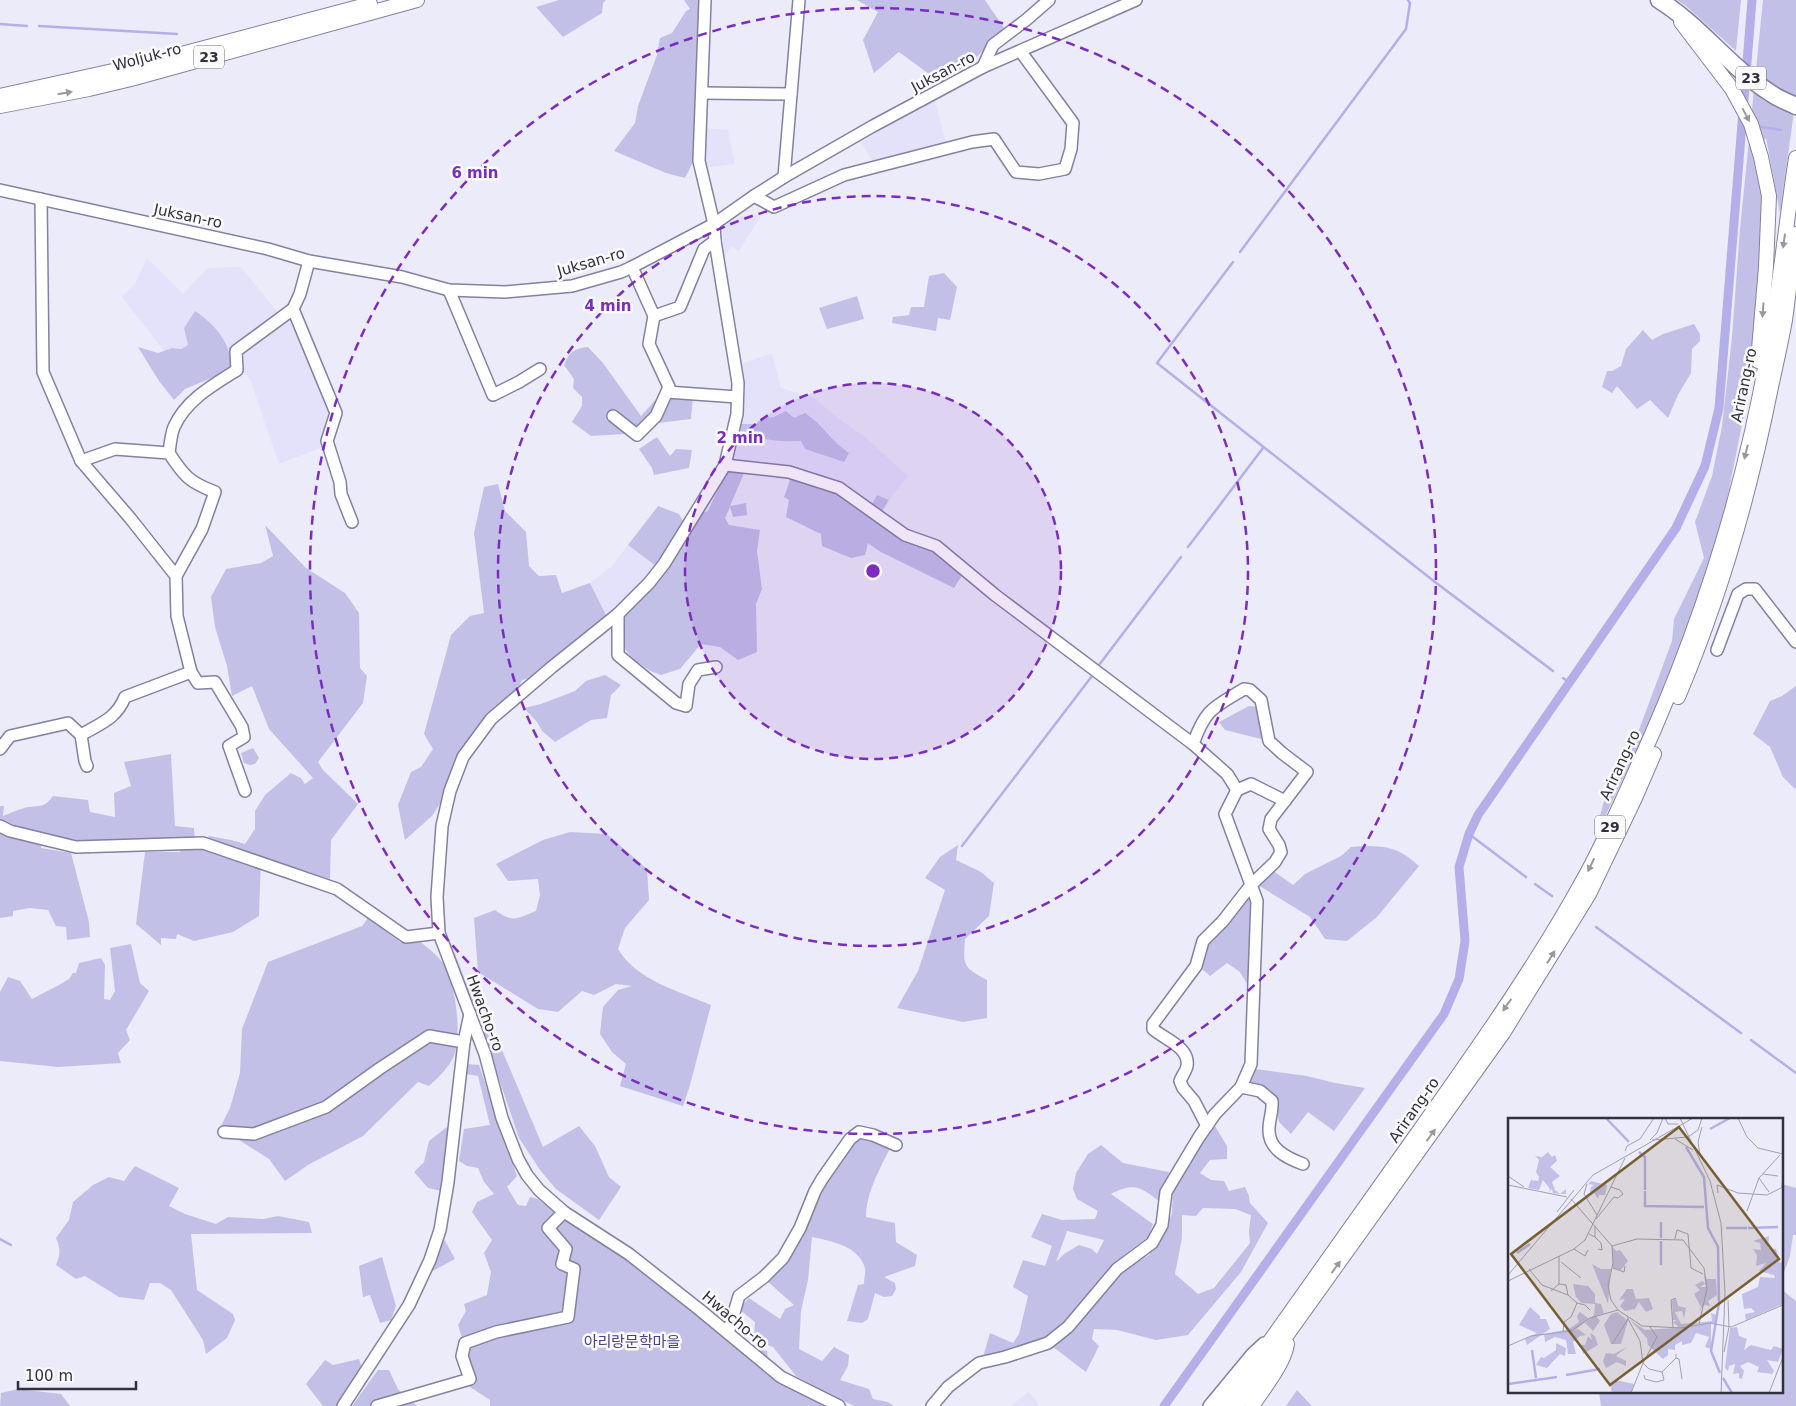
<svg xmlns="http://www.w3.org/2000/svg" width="1796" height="1406" font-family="'DejaVu Sans','Noto Sans KR',sans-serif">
<rect width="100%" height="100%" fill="#ecebf9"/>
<!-- built -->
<g fill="#e4e2fb">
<path d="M934,98L947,145L874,164L861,142Z"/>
<path d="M703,128L728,130L735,164L703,168Z"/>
<path d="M762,214L739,251L731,246L723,259V226L741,216Z"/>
<path d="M147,258L183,294L208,268L241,267L278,313L298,308L342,414L331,444L279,464L250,379L232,358L188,345L181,349L172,348L164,351L122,297L136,282Z"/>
<path d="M772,353L781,388L814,398L843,422L864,436L908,476L889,500L877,495L871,506L842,487L732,463L740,416L743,380L741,364Z"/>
<path d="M628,545L656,566L626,601L606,615L590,583L611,567Z"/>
<path d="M1029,1392L1040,1406H1010Z"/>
</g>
<!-- green -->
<g fill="#c3c0e8" fill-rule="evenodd">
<path d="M559,0H606L603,3L602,13L563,37L536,7Z"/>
<path d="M684,0H698L700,20L694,160L685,178L666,173L614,151L635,123L638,106L657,55L660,38L672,33L686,11L690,9Z"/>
<path d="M857,0H985L1004,28L974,60L940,82L899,52L874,73L863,40L878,12Z"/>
<path d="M1677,0H1741L1736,51L1686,6Z"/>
<path d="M1763,0H1796V97L1780,213L1766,138L1757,149L1766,197L1754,365L1724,514L1709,573L1674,671L1595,838L1598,823L1606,794L1627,762L1672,641L1674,619L1704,558L1695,522L1712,476L1722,426L1732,337L1740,229Z"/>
<path d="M944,273L957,287L950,320L938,318L936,331L892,323L893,317L909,315L911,307H924L929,276Z"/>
<path d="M857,296L864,319L827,329L819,308Z"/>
<path d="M195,311C215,324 233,345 231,370L185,389L174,400L159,381L138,347L158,353L172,348L181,349L188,345L184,328Z"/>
<path d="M1694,324L1700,334V341L1692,349L1691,373L1678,395L1668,418L1650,400L1637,409L1617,386L1612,393L1602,387L1607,371H1612L1621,366L1626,349L1643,330L1652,340L1663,334Z"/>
<path d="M588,347L603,363L641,416L666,388L693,397L691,419L658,423L648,419L638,428L625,434L591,436L572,422L582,406V397L573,388L574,379L564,365C569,352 575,348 588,347Z"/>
<path d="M786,411L794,418L805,413C822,424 832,442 849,453L844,462L805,449L801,441C784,442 755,440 741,431L740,424H756L762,418L774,417Z"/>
<path d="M657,437L670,456L676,449L692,450L689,468L654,475L652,468L639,449Z"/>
<path d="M728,468L745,471L730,506L746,503L747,515L733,517L730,507L725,518L729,525L760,530L757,551L762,589L756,604L757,652L738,660L720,647L701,644L680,669L661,675L650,671L633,659L624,648L622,617L641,587L650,591L702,513L708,511Z"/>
<path d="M791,477L833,490L934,548L964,572L954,588L879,551L868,543L865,555L851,558L822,546L821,534L786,517L789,500L784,497Z"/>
<path d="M498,484L505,511L526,532L529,566L539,576L556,575L562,593L590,583L606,615L535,677L522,680L509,712L486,721L474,733L472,755L432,816L405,840L398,805L411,772L421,767L433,749L424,734L451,635L470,616L484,613L474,533L484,487Z"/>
<path d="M877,495L889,500L881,513L871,506Z"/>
<path d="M658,506L679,514L685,524L656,566L628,545Z"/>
<path d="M265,525L306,568L345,593L359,613L360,668L367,676L363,703L318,762L323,770L358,804L331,840L330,879L261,858L259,916L233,932L194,941L177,934L176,939L161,938V945L136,924L145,852H180L182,847L202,846L209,836L231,840L245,844L255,829V811L265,795L291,773L301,778L305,784L313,778L269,729L252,686L232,696L227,666L215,627L211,597L226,569L261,563L273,556Z"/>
<path d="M605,675L621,685L611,695L607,718L591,720L555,742L542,731L537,722L524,708L541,704L575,691L586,681Z"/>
<path d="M1796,686V787L1795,789L1783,777L1770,747L1753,734L1770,701L1782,696Z"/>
<path d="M1249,706L1258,707L1262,723L1261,739L1225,730L1219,722Z"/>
<path d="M253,748L259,758L255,764L250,765L244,763L241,753Z"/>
<path d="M171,754L175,826L194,828L195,840L102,843L42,837L41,848L71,853L89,922L90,937L67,940L66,927L56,926L48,910L30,908L13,911V916L0,918V831L4,833L14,825L0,819V806H4L3,816C11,813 21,808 29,807C42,805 44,808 53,796L88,800L90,812L115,817L114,793L131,786L124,762Z"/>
<path d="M570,832L607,834L647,869L649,900L625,928L618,949C637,981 679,991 711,1005L690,1085L683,1106L620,1086L626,1064L612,1052L600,1034L603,1007L618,990L632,986L616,984L594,995L582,991L558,1012L538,1009L478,972L474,918L495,910C513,923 516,919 536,911L540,895L538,879L508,881L496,864L543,840Z"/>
<path d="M958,845L956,860L981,872L994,883L989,916L965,939C963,966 963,967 987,980V1018L963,1022L897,1008L918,971L945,890L925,878L940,857Z"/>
<path d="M1364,846C1390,846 1400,849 1419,866L1377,917L1347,941L1325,939L1310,917L1258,885L1272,870L1293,885L1305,874L1341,856L1351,847Z"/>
<path d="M1250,897V989L1240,972L1227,963L1210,976L1202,969L1207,943L1215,937Z"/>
<path d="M368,918L400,942L419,941C427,947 436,954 442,962C456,980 462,1034 454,1056C449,1067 438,1078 429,1086L418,1082L363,1136L308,1165L285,1181L269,1159L220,1128L230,1108L240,1073L242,1029L268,962L362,926Z"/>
<path d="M445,939H449L467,985L499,1043L543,1147L579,1126L595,1146L609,1177L621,1187L599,1220L556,1189L540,1170L519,1138L480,1023L459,976Z"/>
<path d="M131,944L140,983L149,991L126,1030L130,1040L118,1053L121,1063L58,1067L0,1061V992L8,977L20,981L32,999L59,985L69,979L73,973H76L79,963L101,958L105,965L104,999L110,1000L115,991L110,948Z"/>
<path d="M467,1064L479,1065L517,1176L507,1187L518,1205L526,1206L530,1197L538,1199L562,1218L619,1249L740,1347L767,1351L769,1371L825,1406H490V1400L467,1385L463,1341L458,1325L466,1311L464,1304L487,1295L491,1272L484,1253L492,1240L472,1212L477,1202L494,1194L484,1182L478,1168L467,1166L459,1161L464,1129L490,1125L478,1076L466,1074Z"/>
<path d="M1255,1069L1307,1076L1335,1083L1365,1088L1334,1131L1308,1112L1291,1134L1279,1122L1274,1096L1249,1083L1253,1076Z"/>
<path d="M1215,1126L1227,1146V1159L1210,1160L1200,1173L1211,1180L1224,1181L1229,1191L1245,1187L1249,1196L1250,1203L1268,1223L1241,1272L1188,1335L1156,1340L1117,1330L1094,1329L1092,1339L1099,1346L1086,1372L1044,1340L983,1357L990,1333L1013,1343L1019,1334L1028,1296L1013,1287L1023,1260L1045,1266L1052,1246L1031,1237L1042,1214L1062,1220L1095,1219L1098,1211L1077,1199L1073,1189L1076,1173L1088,1154L1101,1145L1123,1163L1169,1172L1160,1202C1141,1187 1134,1182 1111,1194L1153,1224L1148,1237L1124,1255L1127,1267L1149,1255L1161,1237L1172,1214L1173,1191L1203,1141ZM1203,1208L1235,1209L1251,1215L1249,1231L1250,1243L1214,1288L1198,1294L1175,1274L1182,1238V1215L1196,1216ZM1067,1231L1104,1240L1097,1254L1092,1249L1079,1245L1064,1254L1056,1262Z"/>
<path d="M447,1127L448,1134L441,1191L428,1188L414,1172L424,1162L429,1141Z"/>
<path d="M859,1136L890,1148C880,1169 866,1193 866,1217L895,1223L896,1242L917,1255L915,1266L884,1277L895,1283L896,1289L892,1296L884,1297L875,1293L868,1319L862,1323L847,1321L858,1285L864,1284C864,1279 866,1272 865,1268C859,1246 831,1241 812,1237L808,1280L801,1311L799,1349L822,1361L834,1347L849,1355L848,1366L840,1380L869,1389L873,1399L888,1402L894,1406H855L834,1397L796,1376L773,1347L760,1342L754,1335L755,1322L739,1309L749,1298L780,1319L785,1309L794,1305L767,1281C795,1232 822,1179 859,1136Z"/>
<path d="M135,1166L179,1188L169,1206L185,1214L216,1224L228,1217L263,1219L278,1216L309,1222L312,1233L191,1234L197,1290L233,1314L235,1320L227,1338L206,1354L203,1340L171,1290L160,1283H150L144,1300L119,1297L85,1276L76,1279L56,1265C60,1255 61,1249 56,1238L69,1220L73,1202L93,1185L109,1177L124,1181Z"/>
<path d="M1782,1184L1796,1188V1235H1793L1790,1256L1782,1278Z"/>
<path d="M444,1239L455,1259L429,1273Z"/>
<path d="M382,1257L396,1306L391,1320L380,1323L370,1295L363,1297L359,1266Z"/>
<path d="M1782,1290L1796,1301V1406H1601L1599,1392H1782Z"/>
<path d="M359,1359L362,1368L340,1403L336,1406H323L306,1384L325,1360L333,1365Z"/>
<path d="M378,1370H389L398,1389L417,1406H352Z"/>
<path d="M18,1389L61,1394L70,1406H0L1,1393Z"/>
<path d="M1297,1390L1312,1406H1286Z"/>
</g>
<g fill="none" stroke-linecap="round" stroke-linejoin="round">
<!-- stream -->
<g stroke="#b5afe9" stroke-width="2.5">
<path d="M0,24L27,26"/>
<path d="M39,26L177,34"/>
<path d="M1756,126L1781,130"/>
<path d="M1240,252L1406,29L1410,3L1408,0"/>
<path d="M1233,262L1157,363L1435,582L1553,671"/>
<path d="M1188,547L1263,448"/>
<path d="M1099,665L1181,557"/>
<path d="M1563,678L1570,683"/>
<path d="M1469,834L1526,877"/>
<path d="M962,846L1092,676"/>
<path d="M1535,884L1552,896"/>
<path d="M1596,927L1741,1033"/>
<path d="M1751,1040L1796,1073"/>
<path d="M0,1239L11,1245"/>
</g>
<!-- canal -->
<path stroke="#b5afe9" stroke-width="9" d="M1164,1406L1444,1014L1459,979L1465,941L1459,867L1469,834L1478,815L1676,528L1705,466L1719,408L1752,0"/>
<!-- minor casing -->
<g stroke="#8381a0" stroke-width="14">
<g id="minor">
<path d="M705,0L699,161L714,224L715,241L738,383L737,414L725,465L664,564L649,583L618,614L552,667L491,719L463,757L450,791L442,826L437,897L439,933L485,1054L502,1118L518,1159L527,1175L539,1190L564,1212L629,1254L700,1310L781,1377L839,1406"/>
<path d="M983,67L993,45L1026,20L1049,0"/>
<path d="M702,93L791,94"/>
<path d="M784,177L799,0"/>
<path d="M0,190L268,249L309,261L402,277L449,290L505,292L572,286L621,272L632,267L714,224L754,196L784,177L873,126L983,67L1136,0"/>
<path d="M754,196L774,207L844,175L972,142L994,139L1016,172L1039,174L1065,169L1071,149L1073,123L1021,52"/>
<path d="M632,267L654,316L680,307L704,249L715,241"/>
<path d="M449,290L493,395L519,382L540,369"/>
<path d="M293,309L336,413L327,441L340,482L341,494L352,522"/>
<path d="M667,392L737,397"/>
<path d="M613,416L637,435L656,416L669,387L649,344L654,316"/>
<path d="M169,453C170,445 171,434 174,427C186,400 213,385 237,370L236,351L293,309L300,294L309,261"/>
<path d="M81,461L115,449L169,453C184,476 189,482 215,492L202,529L176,576"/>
<path d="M725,465L789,472L839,488L905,535L936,546L995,595L1193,744L1227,774L1237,790L1225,814L1257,901L1251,1064L1241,1087L1215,1114L1199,1137L1166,1192L1162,1225L1152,1243L1117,1269L1068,1327L1048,1343L1005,1357L979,1363L948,1387L932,1406"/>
<path d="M618,614V655L676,703L686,706L689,684L698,670L716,667"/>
<path d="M1717,650L1738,594L1746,589H1755L1796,642"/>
<path d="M191,672L198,683L215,682L242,727L244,737L229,746L245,791"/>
<path d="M81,735L85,761L87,766"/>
<path d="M1193,744C1206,708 1213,708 1244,689L1250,690L1261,700L1269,741L1282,753L1307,772L1271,819L1269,829L1279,845L1281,852L1275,862L1251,885L1223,921L1203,941L1196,966L1153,1024V1029C1164,1039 1190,1047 1187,1066C1186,1071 1182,1076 1180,1081L1183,1088L1194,1101L1207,1126"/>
<path d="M0,749L10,736L68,723L81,735C101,723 116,719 125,697L191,672L177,616L176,576L130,518L81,461L43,372L41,199"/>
<path d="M1237,790L1251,784L1285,801"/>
<path d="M0,826L10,831L76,847L203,843L337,889L406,937L439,933"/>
<path d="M1241,1087L1260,1091L1272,1101C1273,1112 1269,1119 1269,1129C1268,1149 1287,1158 1303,1164"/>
<path d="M224,1132L254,1134L326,1107L379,1069L429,1036L464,1042"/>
<path d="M728,1333L739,1296L764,1277L783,1258L800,1228L815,1191L822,1179L850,1139L859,1132L873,1135L896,1145"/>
<path d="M343,1406L409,1305L430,1260L440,1230L448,1182L464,1042L470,1014"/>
<path d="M377,1406L470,1379L462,1356L465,1343L496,1332L568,1317L574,1269L562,1264L566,1249L548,1228L564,1212"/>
<path d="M1209,1406L1252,1354L1264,1343"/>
</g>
</g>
<!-- major casing -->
<g stroke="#8381a0" stroke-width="16">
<g id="major">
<path d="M1681,22L1732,89L1751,124L1761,157L1769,196L1766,267L1758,361"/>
<path d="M0,96L140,65L370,4"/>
<path d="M0,106L89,89L131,79L417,0"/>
<path d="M1678,697C1720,598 1750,493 1771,387C1776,364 1781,342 1785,320C1789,291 1792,262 1796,234"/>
<path d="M1222,1406L1253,1365C1308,1288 1363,1211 1417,1134C1477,1049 1537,965 1587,873C1605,840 1621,804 1636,770C1697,637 1743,496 1768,352C1780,288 1786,222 1796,158"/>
<path d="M1236,1406L1503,1033L1589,894L1635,798L1654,754"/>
<path d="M1252,1406C1263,1389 1284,1364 1287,1344"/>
</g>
</g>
<!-- highway casing -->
<g stroke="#8381a0" stroke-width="19">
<path id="highway" d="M1659,0C1701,26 1730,68 1772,94C1779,99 1788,102 1796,106"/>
</g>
<!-- minor -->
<use href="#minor" stroke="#fff" stroke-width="11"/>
<!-- major -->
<use href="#major" stroke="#fff" stroke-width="14"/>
<!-- highway -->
<use href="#highway" stroke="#fff" stroke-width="16"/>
</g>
<!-- one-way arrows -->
<defs><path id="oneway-solid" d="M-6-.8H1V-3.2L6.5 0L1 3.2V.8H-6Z" transform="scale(1.25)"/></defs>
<g fill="#98989e">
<use href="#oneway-solid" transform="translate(65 93) rotate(-10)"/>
<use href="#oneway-solid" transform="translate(1746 115) rotate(62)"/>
<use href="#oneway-solid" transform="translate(1784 241) rotate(98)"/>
<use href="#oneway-solid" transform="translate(1763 310) rotate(94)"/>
<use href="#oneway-solid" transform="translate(1746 452) rotate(104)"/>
<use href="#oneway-solid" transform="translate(1591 865) rotate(116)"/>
<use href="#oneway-solid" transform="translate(1551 957) rotate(-58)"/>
<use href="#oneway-solid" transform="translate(1507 1005) rotate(125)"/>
<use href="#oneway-solid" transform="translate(1431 1135) rotate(-54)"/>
<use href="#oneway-solid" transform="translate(1336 1267) rotate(-54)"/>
</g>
<!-- distance rings -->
<circle cx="873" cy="571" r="188" fill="#7b2cbf" fill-opacity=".12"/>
<g fill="none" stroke="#7b2cbf" stroke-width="2.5" stroke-dasharray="9 6">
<circle cx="873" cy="571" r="188"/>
<circle cx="873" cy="571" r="375"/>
<circle cx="873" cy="571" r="563"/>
</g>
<g text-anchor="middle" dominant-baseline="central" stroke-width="5" stroke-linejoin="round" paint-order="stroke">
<!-- shield labels -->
<g fill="#fafafa" stroke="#6e6d76" stroke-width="1">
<rect x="194" y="45.5" width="30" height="23" rx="4"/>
<rect x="1736" y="66.5" width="30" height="23" rx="4"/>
<rect x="1595" y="815.5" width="30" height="23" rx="4"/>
</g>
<g font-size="14" font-weight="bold" fill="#32303e">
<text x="209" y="57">23</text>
<text x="1751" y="78">23</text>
<text x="1610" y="827">29</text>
</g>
<!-- street labels -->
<g font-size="15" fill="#32303e" stroke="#fafafa">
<text transform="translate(147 57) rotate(-15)">Woljuk-ro</text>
<text transform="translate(943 72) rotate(-28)">Juksan-ro</text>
<text transform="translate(188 216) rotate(12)">Juksan-ro</text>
<text transform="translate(591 262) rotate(-16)">Juksan-ro</text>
<text transform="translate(1744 385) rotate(-78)">Arirang-ro</text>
<text transform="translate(1620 765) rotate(-65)">Arirang-ro</text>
<text transform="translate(485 1013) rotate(70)">Hwacho-ro</text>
<text transform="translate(1414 1110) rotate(-55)">Arirang-ro</text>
<text transform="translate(735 1320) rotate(40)">Hwacho-ro</text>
</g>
<!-- park labels -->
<g font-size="15" fill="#4d4086" stroke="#fafafa">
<text x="632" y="1342">아리랑문학마을</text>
</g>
</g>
<!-- overview -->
<g transform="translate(1508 1118)">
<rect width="275" height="275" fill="#ecebf9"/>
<path d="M40,34L44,39L47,37L49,43L42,49L52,58L44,64L47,72L52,76L58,71V76H52L45,75L44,71L41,74L42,71L35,62L31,72L20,70L23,62L30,63L31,59L28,54L31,42L27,38L34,39ZM83,63L99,67L97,77H91L90,81L86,75H82L83,69L86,67L80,66ZM261,118L260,130L268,131L272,145L275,144V186L238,202L237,196L247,194L243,190L236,191L234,176L250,169L252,159L267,160L266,157L251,153L258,145L248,148L249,137L245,131L253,132L252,125L245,123ZM104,128L108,133L112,132L120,143L113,152L105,150ZM84,146L93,151H103L100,186ZM196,155L199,161H208L209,177L200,183L202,188L196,187L191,193L193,189L186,176L192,172L187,167L195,163L197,166L192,169H198V174ZM65,166L80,168L87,176V185L93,186L96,195L88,198L92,203L85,213L77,205L86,197L87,186L74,185L68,179ZM119,171H125L128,181L141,180L145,191L138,194L131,184L127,191L117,193L112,188L117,181L111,182ZM168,180L170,188L178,190L176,200L174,193L167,194L173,206L204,203L203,195L209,197L208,205L203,206V231L197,229L201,219L188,215L183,225L174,227V223L167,227V232L160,231V237L155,241L140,227L139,220L122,202L137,212L168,210L170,208L165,204L169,202H165L164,183ZM22,189L32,198V201H38L42,211L19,227L17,221L29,215L11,207ZM72,194L81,201L67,212L70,211L78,217L72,218L65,224L68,236H60L58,222L47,219L37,224L36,216L61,211L71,204L69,198ZM109,194L120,203L113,226H103L96,207L103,196ZM229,209L231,218L239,221L236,232L243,227L263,232L266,228L275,231L270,244L259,242L266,253L264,256L249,254L251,249L240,244L232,248L236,253L234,261L231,260V255L225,256L227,246L221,248L220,253L217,250L222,210ZM82,215L87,218L90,227L75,236L73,227H77L80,218L84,222ZM48,225L58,230L57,238L52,236L39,250L28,247L33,239L36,240L48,232ZM119,229L108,238L118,243V248L109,244L98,250L95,243L98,235L106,236ZM107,262L126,266L123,275H104L102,266Z" fill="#c3c0e8"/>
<path fill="none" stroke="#b5afe9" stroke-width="2.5" d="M98,0L121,24M202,11L222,0M178,29L196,59L200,110L210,129L211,185L203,233L212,255M131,34L137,39V72M137,73V88L196,89M153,104V120M218,110H239M240,110L270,109M9,135L22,126M153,147V123M24,232L28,260M58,257L92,251M215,260L224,275M0,266L49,259"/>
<path fill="none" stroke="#a2a0ae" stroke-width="1" d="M157,0L160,6H170M172,0L202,63L213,105L217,175L213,275M230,0L239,19L250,30L275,36M167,21L185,32M142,22L149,15L155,0M144,22L180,19L190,12L194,0M117,33L119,28L132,21L146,0M192,37L190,24L194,9M255,56L270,58M0,58L16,69M251,60L261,74M79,66L76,76L89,97M0,67L59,79M274,70L275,53M210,75L209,67L230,75L259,77L275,69M63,81L104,128L105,145L100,168L103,182L110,192L134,208L173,210L202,205L223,209L275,187M239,93L251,60L272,37M49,94L66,72M88,101L106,79L110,80L115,76L112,72L103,69M81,116L87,119V108M87,119L93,125L94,132L90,131M167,121L169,112L180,116L183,150L195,156M104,128L129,121L175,122L196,150L199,171L191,206M66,131L77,138L80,132M51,138V166M53,144L73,160M105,150L116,154L117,148M21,151L34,167L60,177L69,185L63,199L56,204L55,214M0,157L85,57L185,0M0,163L66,131L77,122L117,40M43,173L51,166L58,167L60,177M220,182L221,209M69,185L77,187L82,192M119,199L132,223L135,245L123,275M165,209L163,182L168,180M104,226L120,201M0,228L23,218L63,213L82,200L110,192M216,234L221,209M168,240L171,241L174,261M154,254L168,240V236M136,257L137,261L148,264L156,262L154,254L141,251L135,245L149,219L142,209M261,275L275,239"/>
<path fill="#785f30" fill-opacity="0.15" stroke="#785f30" stroke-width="2.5" d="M171,9L271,141L102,267L3,136Z"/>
<rect width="275" height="275" fill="none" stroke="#32303e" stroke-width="2.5"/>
</g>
<circle cx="873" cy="571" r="8" fill="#7b2cbf" stroke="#fafafa" stroke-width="2.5"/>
<g font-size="15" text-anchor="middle" font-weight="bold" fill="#7b2cbf" stroke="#fafafa" stroke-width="5" stroke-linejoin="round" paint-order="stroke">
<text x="475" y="178">6 min</text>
<text x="608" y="311">4 min</text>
<text x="740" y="443">2 min</text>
</g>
<!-- scale -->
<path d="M18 1381v8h118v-8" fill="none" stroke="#32303e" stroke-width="2.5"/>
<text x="25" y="1381" font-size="15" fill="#32303e" stroke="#fafafa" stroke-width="4" paint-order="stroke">100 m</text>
</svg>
